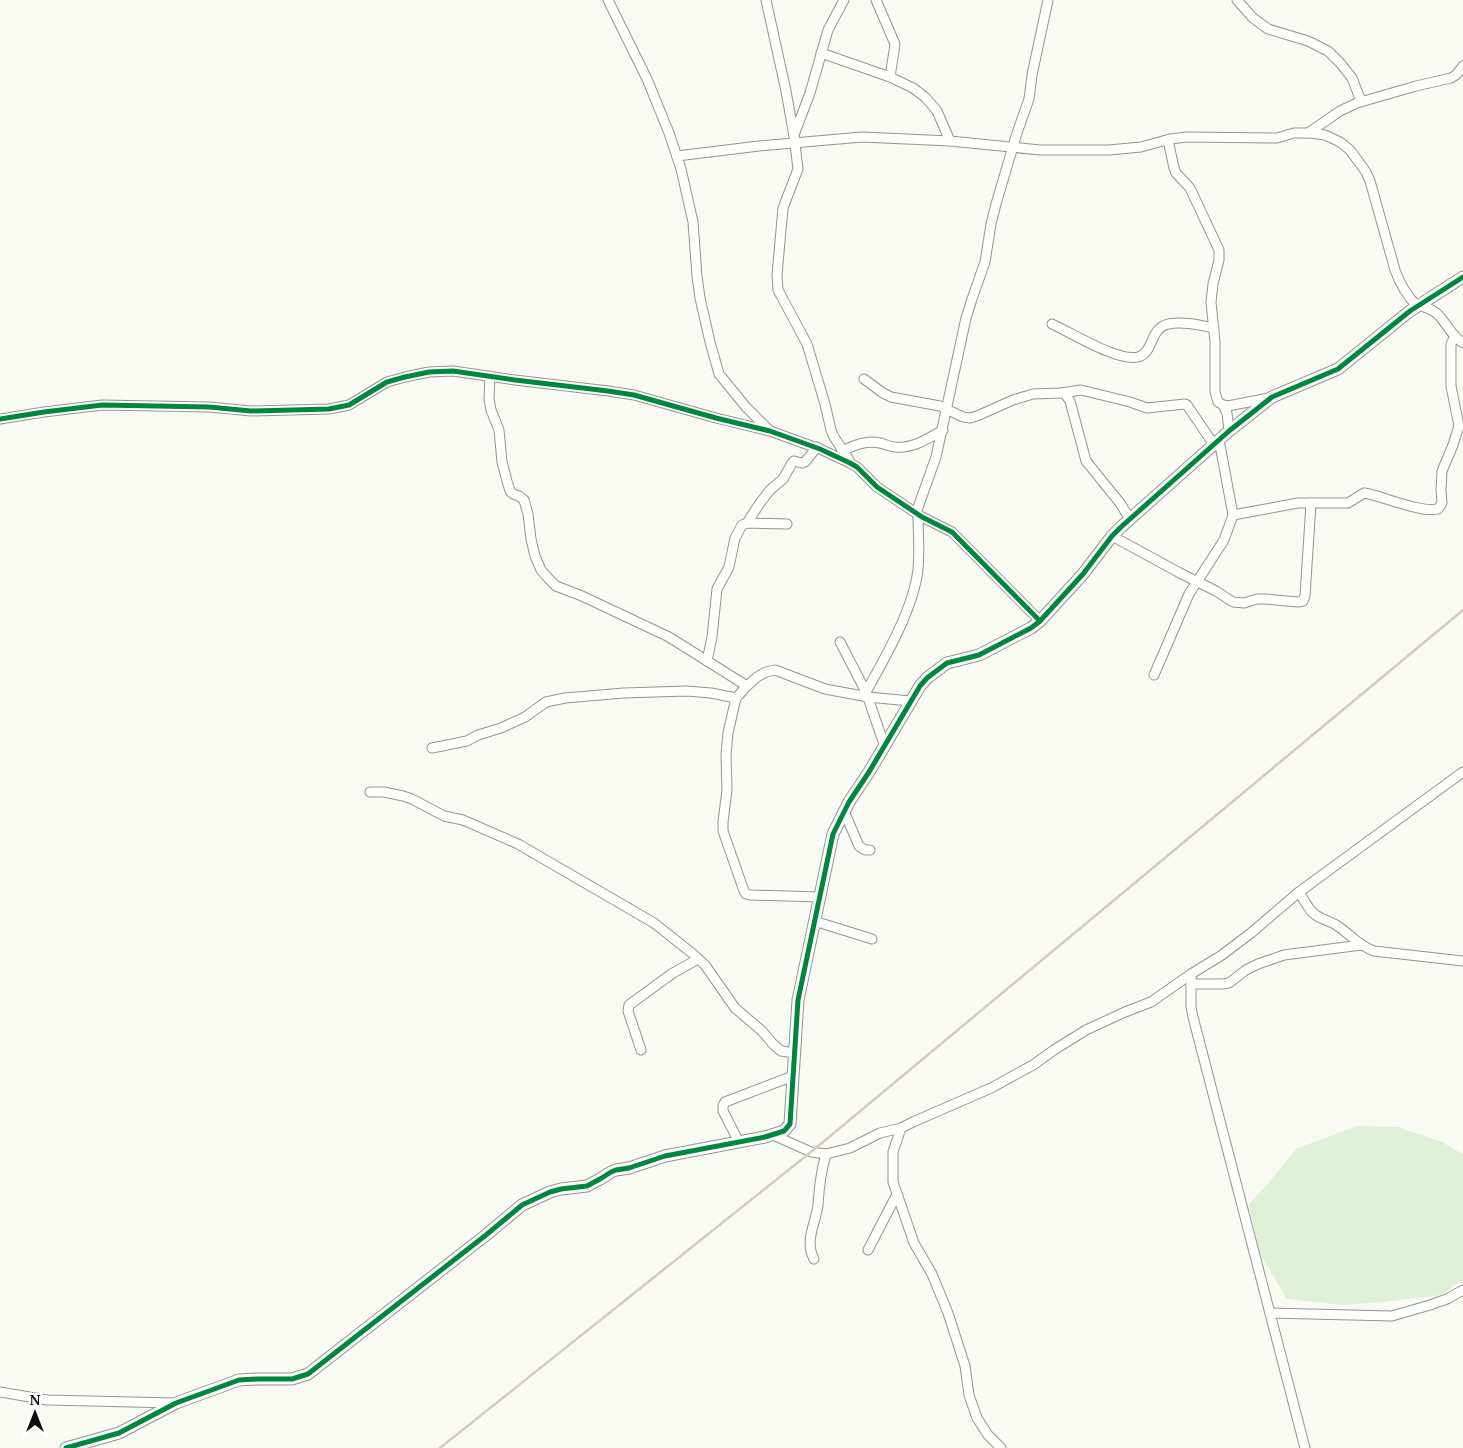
<svg xmlns="http://www.w3.org/2000/svg" width="1463" height="1448" font-family="'Noto Serif',serif">
<rect width="100%" height="100%" fill="#fafaf4"/>
<!-- green -->
<path fill="#def0d5" d="M1357,1126L1398,1127L1442,1142L1463,1154V1280L1441,1295L1384,1302L1343,1305L1287,1299L1260,1254L1249,1204L1268,1184L1296,1149Z"/>
<g fill="none" stroke-linecap="round" stroke-linejoin="round">
<!-- minor casing -->
<g stroke="#949492" stroke-width="11">
<g id="minor">
<path d="M608,0L647,79L669,133L681,169L693,222L697,276L700,298L710,342L719,374L746,407L769,430"/>
<path d="M766,0L786,91L794,136L798,169L783,208L777,275L778,290L807,344L825,404L831,430L834,437L849,460"/>
<path d="M876,0L895,44L890,77"/>
<path d="M1237,0L1253,18L1268,29L1308,41L1328,51L1341,64L1352,78L1361,101"/>
<path d="M821,53L890,77L913,88L925,97L937,111L950,141"/>
<path d="M1308,133L1340,111L1357,103L1416,86L1451,78L1456,75L1463,66"/>
<path d="M794,135L810,93L828,30L844,0"/>
<path d="M1168,140L1174,168L1176,173L1190,188L1219,250V260L1213,284L1211,302L1215,342V392L1218,402L1223,405L1227,413L1229,431"/>
<path d="M677,156L759,146L862,137L950,141L1040,150H1109L1141,147L1170,139L1187,137L1277,138L1294,133H1311L1325,135L1340,142L1350,150L1366,172L1370,181L1395,270C1400,284 1406,295 1417,306C1445,308 1443,330 1463,343"/>
<path d="M1052,324C1072,333 1118,362 1138,357C1154,353 1149,329 1168,324C1182,321 1199,325 1214,328"/>
<path d="M490,376L489,399L491,410L499,430L502,462L507,481L510,491L513,494L519,496L524,500L528,514L531,539L535,556L541,570L548,578L556,586L582,596L669,637L747,686"/>
<path d="M864,379L883,393L891,397L940,406L963,417L970,418L977,416L1013,400L1033,394L1061,393L1081,390L1130,402L1147,408L1185,404L1187,405L1214,445"/>
<path d="M1061,393L1065,394L1070,401L1086,461L1120,503L1130,519"/>
<path d="M1223,405L1228,406L1269,398"/>
<path d="M0,419L44,412L102,405L209,407L251,411L329,409L349,405L387,382L405,377L429,372L453,371L515,380L608,391L634,395L716,418L770,431L820,449L850,463L857,467L877,487L922,517L952,532L1040,621"/>
<path d="M842,451C855,445 866,440 880,443C885,444 890,447 895,447C913,449 929,438 943,430"/>
<path d="M916,513L936,457L966,318L972,299L985,262L991,224L996,204L1017,133L1029,99L1032,75L1048,0"/>
<path d="M1233,515L1298,503H1348L1364,493C1383,496 1420,513 1438,509L1442,503L1441,490L1442,471L1453,445L1459,426L1451,386V344L1454,338"/>
<path d="M747,523L760,503L770,490L783,479L792,463L794,461L802,463L805,462L817,447"/>
<path d="M1112,536L1180,573L1216,591L1233,602L1244,603L1257,599H1265L1298,602L1303,601L1305,596L1311,503"/>
<path d="M840,642L866,692"/>
<path d="M707,661L712,637L717,589L729,567L735,538L742,525L747,523L787,524"/>
<path d="M1154,675L1189,594L1224,540L1233,515L1219,440"/>
<path d="M885,747L866,692C885,658 914,608 918,569C920,551 918,533 918,515"/>
<path d="M432,748L467,741L478,735L501,728L525,717L546,702L565,698L624,693L687,691L711,693L736,698"/>
<path d="M370,792H384L403,796L412,799L444,816L463,820L518,844L654,923L693,954L705,965L735,1008L762,1031L773,1044L781,1051L795,1053"/>
<path d="M844,811L859,846L865,850H870"/>
<path d="M1299,892C1303,899 1307,906 1312,912C1319,919 1328,920 1336,925C1349,933 1359,946 1374,951L1463,961"/>
<path d="M819,897L750,895L746,894L744,891L723,831V822L727,790L726,755L728,733L736,698L747,686L757,677L766,672L775,670L825,689L868,697L910,701"/>
<path d="M814,921L872,939"/>
<path d="M1191,974V1007L1193,1017L1305,1448"/>
<path d="M1191,984H1223L1229,983L1246,970L1258,964L1284,955L1361,945"/>
<path d="M641,1050L628,1011L629,1005L673,973L698,959"/>
<path d="M773,1135L811,1152L826,1154L850,1148L880,1133L901,1128"/>
<path d="M739,1142L723,1111V1106L725,1102L793,1076"/>
<path d="M868,1250L897,1194"/>
<path d="M814,1259C804,1241 816,1223 818,1205C819,1188 821,1171 826,1154"/>
<path d="M1270,1313L1392,1316L1430,1305L1447,1299L1463,1290"/>
<path d="M0,1392L47,1400L174,1403"/>
<path d="M1001,1448L988,1435L977,1418L969,1395L965,1366L948,1313L932,1274L914,1243L893,1182V1152L901,1128L913,1122L991,1088L1033,1065L1054,1050L1086,1030L1125,1012L1151,1002L1191,974L1222,955L1251,933L1299,892L1463,772"/>
</g>
</g>
<!-- tertiary casing -->
<g stroke="#949492" stroke-width="13">
<path id="tertiary" d="M66,1448L119,1433L176,1403L239,1380L258,1379H292L308,1374L486,1235L522,1205L550,1192L561,1189L587,1186L600,1179L611,1172L616,1170L629,1168L665,1156L765,1137L784,1131L790,1124L798,1000L833,834L849,802L869,772L920,686L927,678L947,663L979,655L1031,628L1040,621L1083,574L1112,536L1121,527L1229,431L1272,397L1338,369L1410,311L1463,277"/>
</g>
<!-- minor -->
<use href="#minor" stroke="#fefefd" stroke-width="9"/>
<!-- tertiary -->
<use href="#tertiary" stroke="#fefefd" stroke-width="11"/>
<!-- rail -->
<path stroke="#d6cac5" stroke-width="2.5" d="M440,1448L811,1152L1463,610"/>
<!-- cycleway casing -->
<g stroke="#fff" stroke-width="8">
<g id="cycleway">
<path d="M0,419L44,412L102,405L209,407L251,411L329,409L349,405L387,382L405,377L429,372L453,371L515,380L608,391L634,395L716,418L770,431L820,449L850,463L857,467L877,487L922,517L952,532L1040,621"/>
<path d="M66,1448L119,1433L176,1403L239,1380L258,1379H292L308,1374L486,1235L522,1205L550,1192L561,1189L587,1186L600,1179L611,1172L616,1170L629,1168L665,1156L765,1137L784,1131L790,1124L798,1000L833,834L849,802L869,772L920,686L927,678L947,663L979,655L1031,628L1040,621L1083,574L1112,536L1121,527L1229,431L1272,397L1338,369L1410,311L1463,277"/>
</g>
</g>
<!-- cycleway -->
<use href="#cycleway" stroke="#00873e" stroke-width="5"/>
</g>
<!-- north arrow -->
<g transform="translate(35 1413)" stroke="#ffffff" stroke-width="4" paint-order="stroke">
<path d="M0-4L9 19L0 12L-9 19Z" fill="#0e0e0e"/>
<text y="-8" font-size="14" font-weight="bold" text-anchor="middle" fill="#0e0e0e">N</text>
</g>
</svg>
